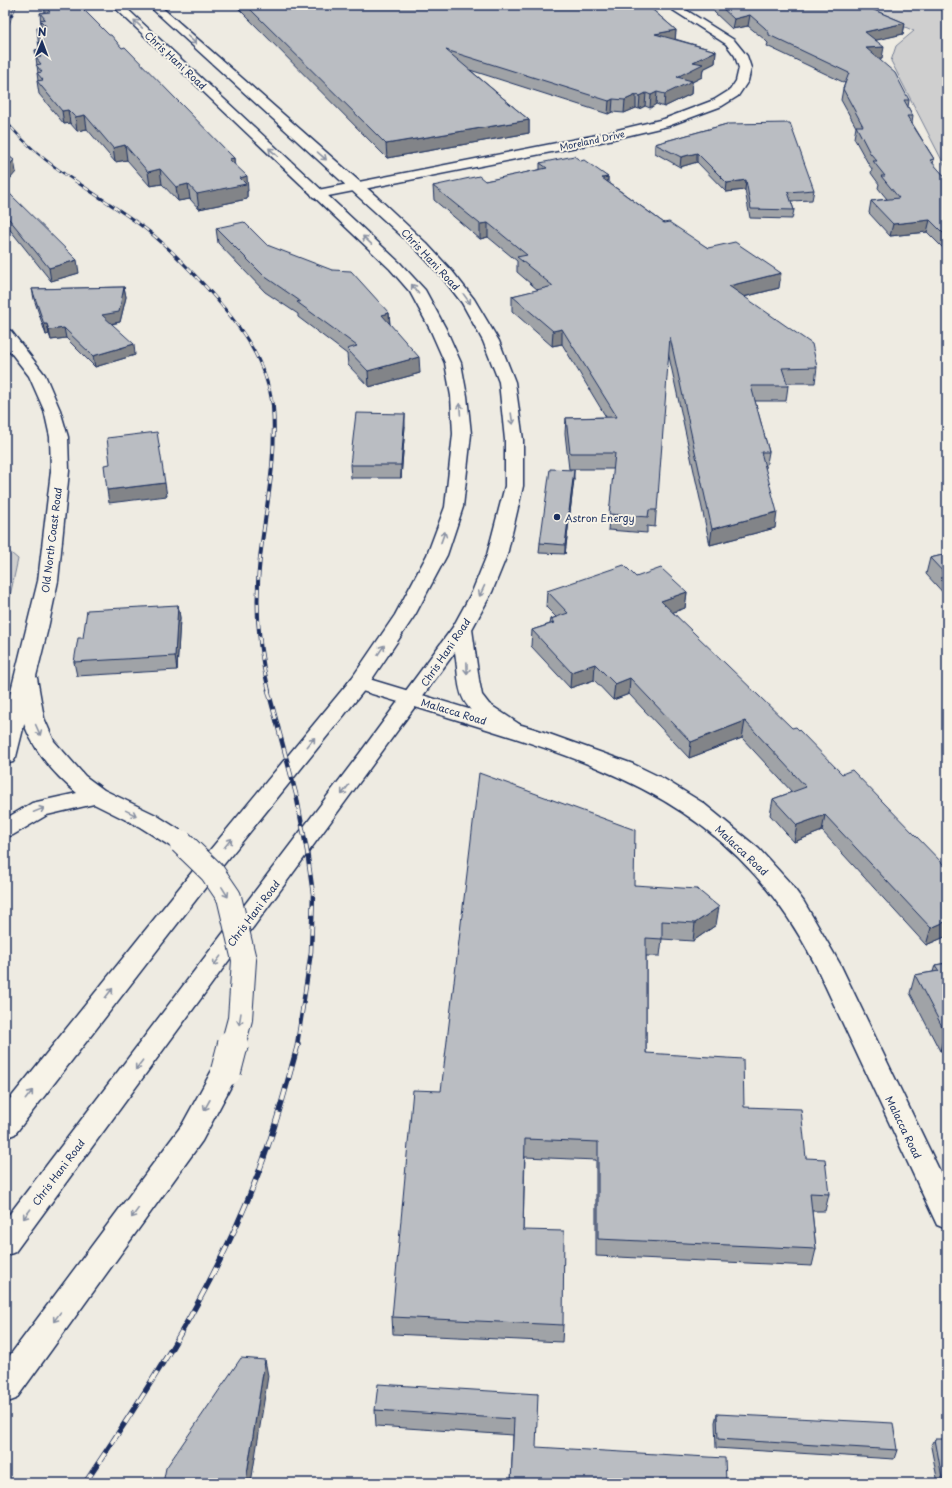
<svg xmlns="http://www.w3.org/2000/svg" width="952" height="1488" font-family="'Playpen Sans',sans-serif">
<rect width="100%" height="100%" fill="#eeebe2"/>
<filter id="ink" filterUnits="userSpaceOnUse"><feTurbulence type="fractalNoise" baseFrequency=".025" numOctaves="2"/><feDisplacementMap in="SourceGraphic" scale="8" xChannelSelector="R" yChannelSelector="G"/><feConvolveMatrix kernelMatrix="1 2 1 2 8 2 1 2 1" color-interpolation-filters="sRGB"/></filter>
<g filter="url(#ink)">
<!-- green -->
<g fill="#cfcfcf" stroke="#757f96">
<path d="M857,5H947V170L891,61L896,46L914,31Z"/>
<path d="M5,548L18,559L5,619Z"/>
</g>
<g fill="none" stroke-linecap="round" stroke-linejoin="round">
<!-- minor casing -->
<g stroke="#1b2f5e" stroke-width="3">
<g id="minor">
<path d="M665,5H678L734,40L747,56L751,68L748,81L738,96L722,106L668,126L592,144L318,198L313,197L311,194L313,191L318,190L592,136L664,119L714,100L730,90L736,81L739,68L735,56L726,44Z"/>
<path d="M5,329L11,331L45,375L60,410L68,437L69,471L58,581L48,628L16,757L13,762L5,764V715L38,581L51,471L50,437L44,410L29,376L5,345Z"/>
<path d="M359,676L538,730L633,764L664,779L703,803L759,849L790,883L804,902L840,964L947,1186V1229L937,1225L815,964C743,824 640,777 496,732C448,717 400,702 352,688L348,683L352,678Z"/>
</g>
</g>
<!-- major casing -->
<g stroke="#1b2f5e" stroke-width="3">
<g id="major">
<path d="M112,5H123L400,263L425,290L446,329L461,363L467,396L471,434L463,507L447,555L415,615L366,688L212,879L15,1134L5,1138V1105L196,867L352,678L395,615L427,555L445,507L453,434L451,396L445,363L430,329L410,292L390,269Z"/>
<path d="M148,5H159L377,197L427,244L452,271L474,299L499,341L515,382L523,440V486L507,555L492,592L472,629L479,680L482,695L489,704L519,724L522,729L519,734C507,737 501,732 491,726C454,701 461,691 455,652L15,1252L5,1256V1220L360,753L453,627L472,592L487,555L505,486V440L499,382L483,341L462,303L442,277L417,250Z"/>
<path d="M26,671L33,673L37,678L44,718L54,741L85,776L104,790L156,815L189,836L193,842L189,848L181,850L173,848L140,827L94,804L47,815L13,835L5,837V819L32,803L77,793C53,774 31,747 22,718C19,705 18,691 15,678L19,673Z"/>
<path d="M226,1060L236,1063L239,1071L202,1141L16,1399L5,1403V1362L182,1125L216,1063Z"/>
</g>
</g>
<!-- minor -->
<use href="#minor" fill="#f7f3e8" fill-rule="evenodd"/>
<!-- major -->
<use href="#major" fill="#f7f3e8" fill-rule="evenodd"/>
<!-- rail-far4 casing -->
<g stroke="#1b2f5e" stroke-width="2.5">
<g id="rail-far4">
<path d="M5,31L16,5"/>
<path d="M5,120C25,145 49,164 75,181"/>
</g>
</g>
<!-- rail-far3 casing -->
<g stroke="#1b2f5e" stroke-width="3">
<path id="rail-far3" d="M74,180C98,197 124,212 147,230C169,247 187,267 206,287C238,323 266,358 273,408"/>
</g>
<!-- rail-far2 casing -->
<g stroke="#1b2f5e" stroke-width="4">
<path id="rail-far2" d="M269,691C258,648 255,601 260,558C266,507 277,458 273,407"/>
</g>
<!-- rail-far1 casing -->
<g stroke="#1b2f5e" stroke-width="4.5">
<path id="rail-far1" d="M268,690L296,794L307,851L313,894L311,952L297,1045"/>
</g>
<!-- rail casing -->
<g stroke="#1b2f5e" stroke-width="5.5">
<path id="rail" d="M85,1483C151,1385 216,1285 258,1174C274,1132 286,1088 298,1044"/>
</g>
<!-- rail-far4 -->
<use href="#rail-far4" stroke="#f7f3e8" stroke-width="1.5" stroke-dasharray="5" stroke-linecap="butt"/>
<!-- rail-far3 -->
<use href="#rail-far3" stroke="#f7f3e8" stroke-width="2" stroke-dasharray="6" stroke-linecap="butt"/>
<!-- rail-far2 -->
<use href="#rail-far2" stroke="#f7f3e8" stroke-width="2.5" stroke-dasharray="8" stroke-linecap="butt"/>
<!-- rail-far1 -->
<use href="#rail-far1" stroke="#f7f3e8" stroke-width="3" stroke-dasharray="10" stroke-linecap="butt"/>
<!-- rail -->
<use href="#rail" stroke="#f7f3e8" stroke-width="4" stroke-dasharray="12" stroke-linecap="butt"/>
<!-- major-bridge-far1 casing -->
<g stroke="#1b2f5e" stroke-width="26" stroke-linecap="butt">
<path id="major-bridge-far1" d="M181,842L212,872L229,897L244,960L240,1019L233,1045"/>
</g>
<!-- major-bridge casing -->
<g stroke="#1b2f5e" stroke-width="32" stroke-linecap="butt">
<path id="major-bridge" d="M226,1071L233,1044"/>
</g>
<!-- major-bridge-far1 -->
<use href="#major-bridge-far1" stroke="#f7f3e8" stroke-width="24"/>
<!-- major-bridge -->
<use href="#major-bridge" stroke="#f7f3e8" stroke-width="30"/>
</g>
<!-- wall -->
<g fill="#a0a3a7" stroke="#1b2f5e">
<path d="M44,5L109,35L122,48L234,158V164L248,191H247V199L199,209L190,199L178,201L162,184L150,186L127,160L115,162L87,129L77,131L70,123L64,124L39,94L37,81H38L37,73H38L35,50L39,49L37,28L41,27L40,13L45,12Z"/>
<path d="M235,5H647L676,30L675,39L716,51L715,63L703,69L702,77L692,82L691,94L664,107L656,104L650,108L645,106L639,109L636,108L624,113L612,112L608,114L470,70L529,120V133L387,158Z"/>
<path d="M715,5H862L905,23L903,34L876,40L882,58H877L909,100L908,107L913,116L912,123L934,159L933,164L947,179V252L927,232L890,236L869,213L871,201L887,199L878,188L879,184L871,173L872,169L869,165L854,138L856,127L841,100L843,89L845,83L767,46L768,43L764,39L748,26L732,29L714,12Z"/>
<path d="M727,124L814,190L812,200L791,201L794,210L792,219L750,218L745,190L726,192L697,162L680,167L655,153V144Z"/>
<path d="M581,161L608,177V182L664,223L708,248L779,288L744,297L817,367L815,383H787L788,386L786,401H755L769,452L766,468H765L775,528L710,545L668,352L655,527L647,526V533L608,530L614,469H569L565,433L566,418L606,417L562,344L552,346L512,311V296L538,290L517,272V261L488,237L480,239L434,200L433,186L485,181L540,170V163Z"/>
<path d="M5,189L79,273L51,281L7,226H5Z"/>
<path d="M216,228L267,245L389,313L390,324L420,373L369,387L348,365L347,354L298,317V314L265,292L218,243Z"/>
<path d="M124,287L126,297L120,322L112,324L135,355L95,367L66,338L51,340L49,334L46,335L34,299L32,289Z"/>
<path d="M405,426L401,478H351L350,465Z"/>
<path d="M574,479L565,554L539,553L540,543Z"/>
<path d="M947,554V597L926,574L930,558Z"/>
<path d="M636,577L687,592L685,608L673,612L947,936L926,945L822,831L794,842L770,815L773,799L792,792L742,738L689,758L629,694L613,700L594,680L570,688L531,646L532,630L550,624L551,619L556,617L546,607L547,591Z"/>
<path d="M178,605L180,618L177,670L77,676L74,662L83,638Z"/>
<path d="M634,885L716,925L693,941L662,939L660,956H646V1053L744,1107L806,1158L829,1194L825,1211H812L816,1249L812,1266L596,1256V1160L525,1157L523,1230L563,1325L562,1342L393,1334L392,1317L441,1091Z"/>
<path d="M947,963V1049L940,1051L910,993L915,975L933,972L935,965Z"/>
<path d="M538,1394L511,1483L513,1435L376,1426L375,1410Z"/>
<path d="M717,1414L897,1450L894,1459L716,1448L715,1422Z"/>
<path d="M935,1439L947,1483H938L931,1447Z"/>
</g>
<!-- shaded-wall -->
<g fill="#828488" stroke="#1b2f5e">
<path d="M750,15L748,26L732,29L734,19Z"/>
<path d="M905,23L903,34L864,43L865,32Z"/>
<path d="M676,30L675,42L655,34Z"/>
<path d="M884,47L882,58L864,59L866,48Z"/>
<path d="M716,51L715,63L703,69L702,77L692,82L691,94L664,107L665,94L677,77L693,62Z"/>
<path d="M657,92L656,104L650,108L651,95Z"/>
<path d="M646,93L645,106L639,109L640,96Z"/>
<path d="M636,95V108L624,113L625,100Z"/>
<path d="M613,99L612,112L608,114L609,101Z"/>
<path d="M68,110L70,123L64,124L62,111Z"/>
<path d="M85,115L87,129L77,131L75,117Z"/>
<path d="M529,120V133L387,158L386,144Z"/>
<path d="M125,145L127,160L115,162L113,148Z"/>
<path d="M697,153V162L680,167L681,157Z"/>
<path d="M234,158L235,172L229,159Z"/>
<path d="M14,160L16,172L5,185V170Z"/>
<path d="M160,169L162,184L150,186L148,172Z"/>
<path d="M247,176L248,191H247V199L199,209L197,194L240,178Z"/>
<path d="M608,177L607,191L602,178Z"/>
<path d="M746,180L745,190L726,192L727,183Z"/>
<path d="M188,184L190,199L178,201L176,187Z"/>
<path d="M5,216L7,226H5Z"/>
<path d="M930,220L927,232L890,236L893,224Z"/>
<path d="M488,223V237L480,239V224Z"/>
<path d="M77,260L79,273L51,281L49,268Z"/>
<path d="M781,273L779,288L727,301L729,286Z"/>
<path d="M124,287L126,297L120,322L104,325L102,315Z"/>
<path d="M389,313L390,329L382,315Z"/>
<path d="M44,324H47L49,334L46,335Z"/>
<path d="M64,328L66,338L51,340L49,330Z"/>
<path d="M562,329V344L552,346L553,331Z"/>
<path d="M134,344L135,355L95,367L93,356Z"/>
<path d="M419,357L420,373L369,387L368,371Z"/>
<path d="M405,414V426L401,478V465Z"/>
<path d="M574,470V479L565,554V545Z"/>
<path d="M165,483L167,496L109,503L107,490Z"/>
<path d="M777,512L775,528L710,545L712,529Z"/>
<path d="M687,592L685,608L660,617L661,601Z"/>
<path d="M178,605L180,618L177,670L175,656Z"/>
<path d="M595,664L594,680L570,688L571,672Z"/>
<path d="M630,678L629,694L613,700L615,684Z"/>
<path d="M745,721L742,738L689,758L691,742Z"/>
<path d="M825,815L822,831L794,842L797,825Z"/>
<path d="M719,907L716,925L693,941L695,923Z"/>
<path d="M947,921V936L926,945L931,928Z"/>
<path d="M945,1032H947V1049L940,1051Z"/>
<path d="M265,1360L268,1376L251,1483L246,1480Z"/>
</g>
<!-- building -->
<g fill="#babdc2" stroke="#1b2f5e">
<path d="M44,5H79L109,35H111L122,48L125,47L234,158L229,159L247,176L240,178L246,184L197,194L188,184L176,187L160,169L148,172L125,145L113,148L85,115L75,117L68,110L62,111L37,81L43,80L37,73L42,72L36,65L41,64L36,58L41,57L35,50L44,49L38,42L43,41L37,35L42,34L37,28L46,26L40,20L45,19L40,13L50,12Z"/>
<path d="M246,5H647L676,30L655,34L716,51L693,62L703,64L677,77L692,81L665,94L657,92L651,95L646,93L640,96L636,95L625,100L613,99L609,101L446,50L529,120L386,144Z"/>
<path d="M719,5H862L905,23L865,32L884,47L866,48L895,73L909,100H904L913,116H907L934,159L930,160L947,179V237L930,220L893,224L871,201L899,198L881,176H885L873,161H877L870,153L856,126H863L843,89L849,73L769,35V33L765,28L750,15L734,19Z"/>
<path d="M790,123L814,190L788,192L794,210L751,209L746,180L727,183L697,153L681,157L655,144L727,124Z"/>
<path d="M5,153L14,160L5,170Z"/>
<path d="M574,156L581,161L584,160L608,177L602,178L664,223L669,222L708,248L735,242L781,273L729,286L812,344L817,367L782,368L788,386H751L769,452H761L777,512L712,529L670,337L657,510H649L648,517L609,514L615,453H570L566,418L617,417L562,329L553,331L512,296L553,286L517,257L527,255L488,223L480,224L433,186L479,176L485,181L547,168L540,163Z"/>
<path d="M5,189L77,260L49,268L5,214Z"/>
<path d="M244,222L267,245L332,270L351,271L389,313L382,315L419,357L368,371L347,349L357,346L297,302L300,301L264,276L216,228Z"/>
<path d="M124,287L119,312L102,315L134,344L93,356L64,328L49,330L47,324H44L32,289Z"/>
<path d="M356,413L405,414L401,465H350Z"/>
<path d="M157,432L165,483L107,490L104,465L110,464L107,438Z"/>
<path d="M550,469L574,470L565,545L540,543Z"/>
<path d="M947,554V576L930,558Z"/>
<path d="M624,565L636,577L661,568L687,592L661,601L792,728L796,727L842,774L852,770L947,868V921L931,928L825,815L797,825L773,799L806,787L745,721L691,742L630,678L615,684L595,664L571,672L532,630L554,623L551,619L568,613L547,591Z"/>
<path d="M178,605L175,656L74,662L78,638H83L87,610Z"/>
<path d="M479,773L635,830L634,885L697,889L719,907L695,923L662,921V939L646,938V1053L743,1059L744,1107L801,1109L806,1158L825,1159L829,1194L810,1193L816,1249L598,1239V1142L525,1139L523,1230L564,1231L563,1325L392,1317L413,1090L441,1091Z"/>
<path d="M947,963V1032H945L915,975L939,971L935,965Z"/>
<path d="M241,1358L265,1360L246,1480L299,1483H163L166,1468Z"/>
<path d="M378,1384L538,1394L536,1447L725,1458L726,1482L739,1483H511L514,1419L375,1410Z"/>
<path d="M717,1414L893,1423L897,1450L718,1439Z"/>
<path d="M935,1439H947V1483H943Z"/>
</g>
<!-- one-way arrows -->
<defs><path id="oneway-shaft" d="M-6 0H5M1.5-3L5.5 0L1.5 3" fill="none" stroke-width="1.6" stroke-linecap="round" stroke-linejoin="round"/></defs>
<g stroke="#8991a3">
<use href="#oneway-shaft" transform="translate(138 24) rotate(-137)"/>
<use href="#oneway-shaft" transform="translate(192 40) rotate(42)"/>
<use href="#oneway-shaft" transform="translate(273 152) rotate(-137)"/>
<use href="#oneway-shaft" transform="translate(322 156) rotate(41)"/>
<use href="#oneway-shaft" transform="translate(367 240) rotate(-137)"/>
<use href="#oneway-shaft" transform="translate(415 289) rotate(-127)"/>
<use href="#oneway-shaft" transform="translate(467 299) rotate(54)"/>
<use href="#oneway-shaft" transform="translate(460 409) rotate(-94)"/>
<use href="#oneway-shaft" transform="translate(512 419) rotate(82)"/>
<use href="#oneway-shaft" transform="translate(443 537) rotate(-70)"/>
<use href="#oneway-shaft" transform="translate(482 591) rotate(115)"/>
<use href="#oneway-shaft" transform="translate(381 650) rotate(-56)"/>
<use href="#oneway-shaft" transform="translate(467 668) rotate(89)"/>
<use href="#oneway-shaft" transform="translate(38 730) rotate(66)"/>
<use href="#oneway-shaft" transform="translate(311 742) rotate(-51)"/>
<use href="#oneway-shaft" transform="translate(345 790) rotate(127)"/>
<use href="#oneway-shaft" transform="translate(39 810) rotate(-22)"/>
<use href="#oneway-shaft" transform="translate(131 813) rotate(26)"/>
<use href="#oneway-shaft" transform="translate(228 843) rotate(-51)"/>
<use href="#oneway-shaft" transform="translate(225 892) rotate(58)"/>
<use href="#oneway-shaft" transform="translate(217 961) rotate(127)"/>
<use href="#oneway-shaft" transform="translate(109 993) rotate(-52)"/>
<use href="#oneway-shaft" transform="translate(240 1019) rotate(99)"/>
<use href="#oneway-shaft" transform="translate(139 1065) rotate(127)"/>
<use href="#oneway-shaft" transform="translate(29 1095) rotate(-52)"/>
<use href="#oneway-shaft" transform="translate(207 1105) rotate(119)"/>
<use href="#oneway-shaft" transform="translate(135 1213) rotate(126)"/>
<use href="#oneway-shaft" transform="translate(27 1214) rotate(127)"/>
<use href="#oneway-shaft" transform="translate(57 1317) rotate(126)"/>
</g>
</g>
<!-- markers -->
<circle fill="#1b2f5e" stroke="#f7f3e8" stroke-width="1.5" cx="557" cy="517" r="4"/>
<g text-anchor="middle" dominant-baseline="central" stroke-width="4" stroke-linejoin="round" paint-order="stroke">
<!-- far-street labels -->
<g font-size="9" fill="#1b2f5e" stroke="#f7f3e8">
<text transform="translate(592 140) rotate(-12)">Moreland Drive</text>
</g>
<!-- street labels -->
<g font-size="10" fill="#1b2f5e" stroke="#f7f3e8">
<text transform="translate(176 60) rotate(43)">Chris Hani Road</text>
<text transform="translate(431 259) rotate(47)">Chris Hani Road</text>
<text transform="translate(51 540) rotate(-83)">Old North Coast Road</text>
<text transform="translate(445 652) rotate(-56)">Chris Hani Road</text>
<text transform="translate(454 711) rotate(17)">Malacca Road</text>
<text transform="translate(742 850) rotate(43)">Malacca Road</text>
<text transform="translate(253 913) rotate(-53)">Chris Hani Road</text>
<text transform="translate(904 1127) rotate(64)">Malacca Road</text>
<text transform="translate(58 1172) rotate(-53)">Chris Hani Road</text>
</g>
<!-- poi labels -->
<g font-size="10" fill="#1b2f5e" stroke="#f7f3e8" text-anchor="start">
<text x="565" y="517">Astron Energy</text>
</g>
</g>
<!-- margin -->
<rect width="952" height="1488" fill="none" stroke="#f7f3e8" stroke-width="20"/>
<rect x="10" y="10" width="932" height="1468" fill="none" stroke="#1b2f5e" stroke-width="1.5" filter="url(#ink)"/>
<!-- north arrow -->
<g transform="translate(42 42) rotate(1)" stroke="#f7f3e8" stroke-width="3" paint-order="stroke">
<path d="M0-3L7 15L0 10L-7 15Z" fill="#1b2f5e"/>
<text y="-6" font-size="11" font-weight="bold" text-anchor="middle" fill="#1b2f5e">N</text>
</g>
</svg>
